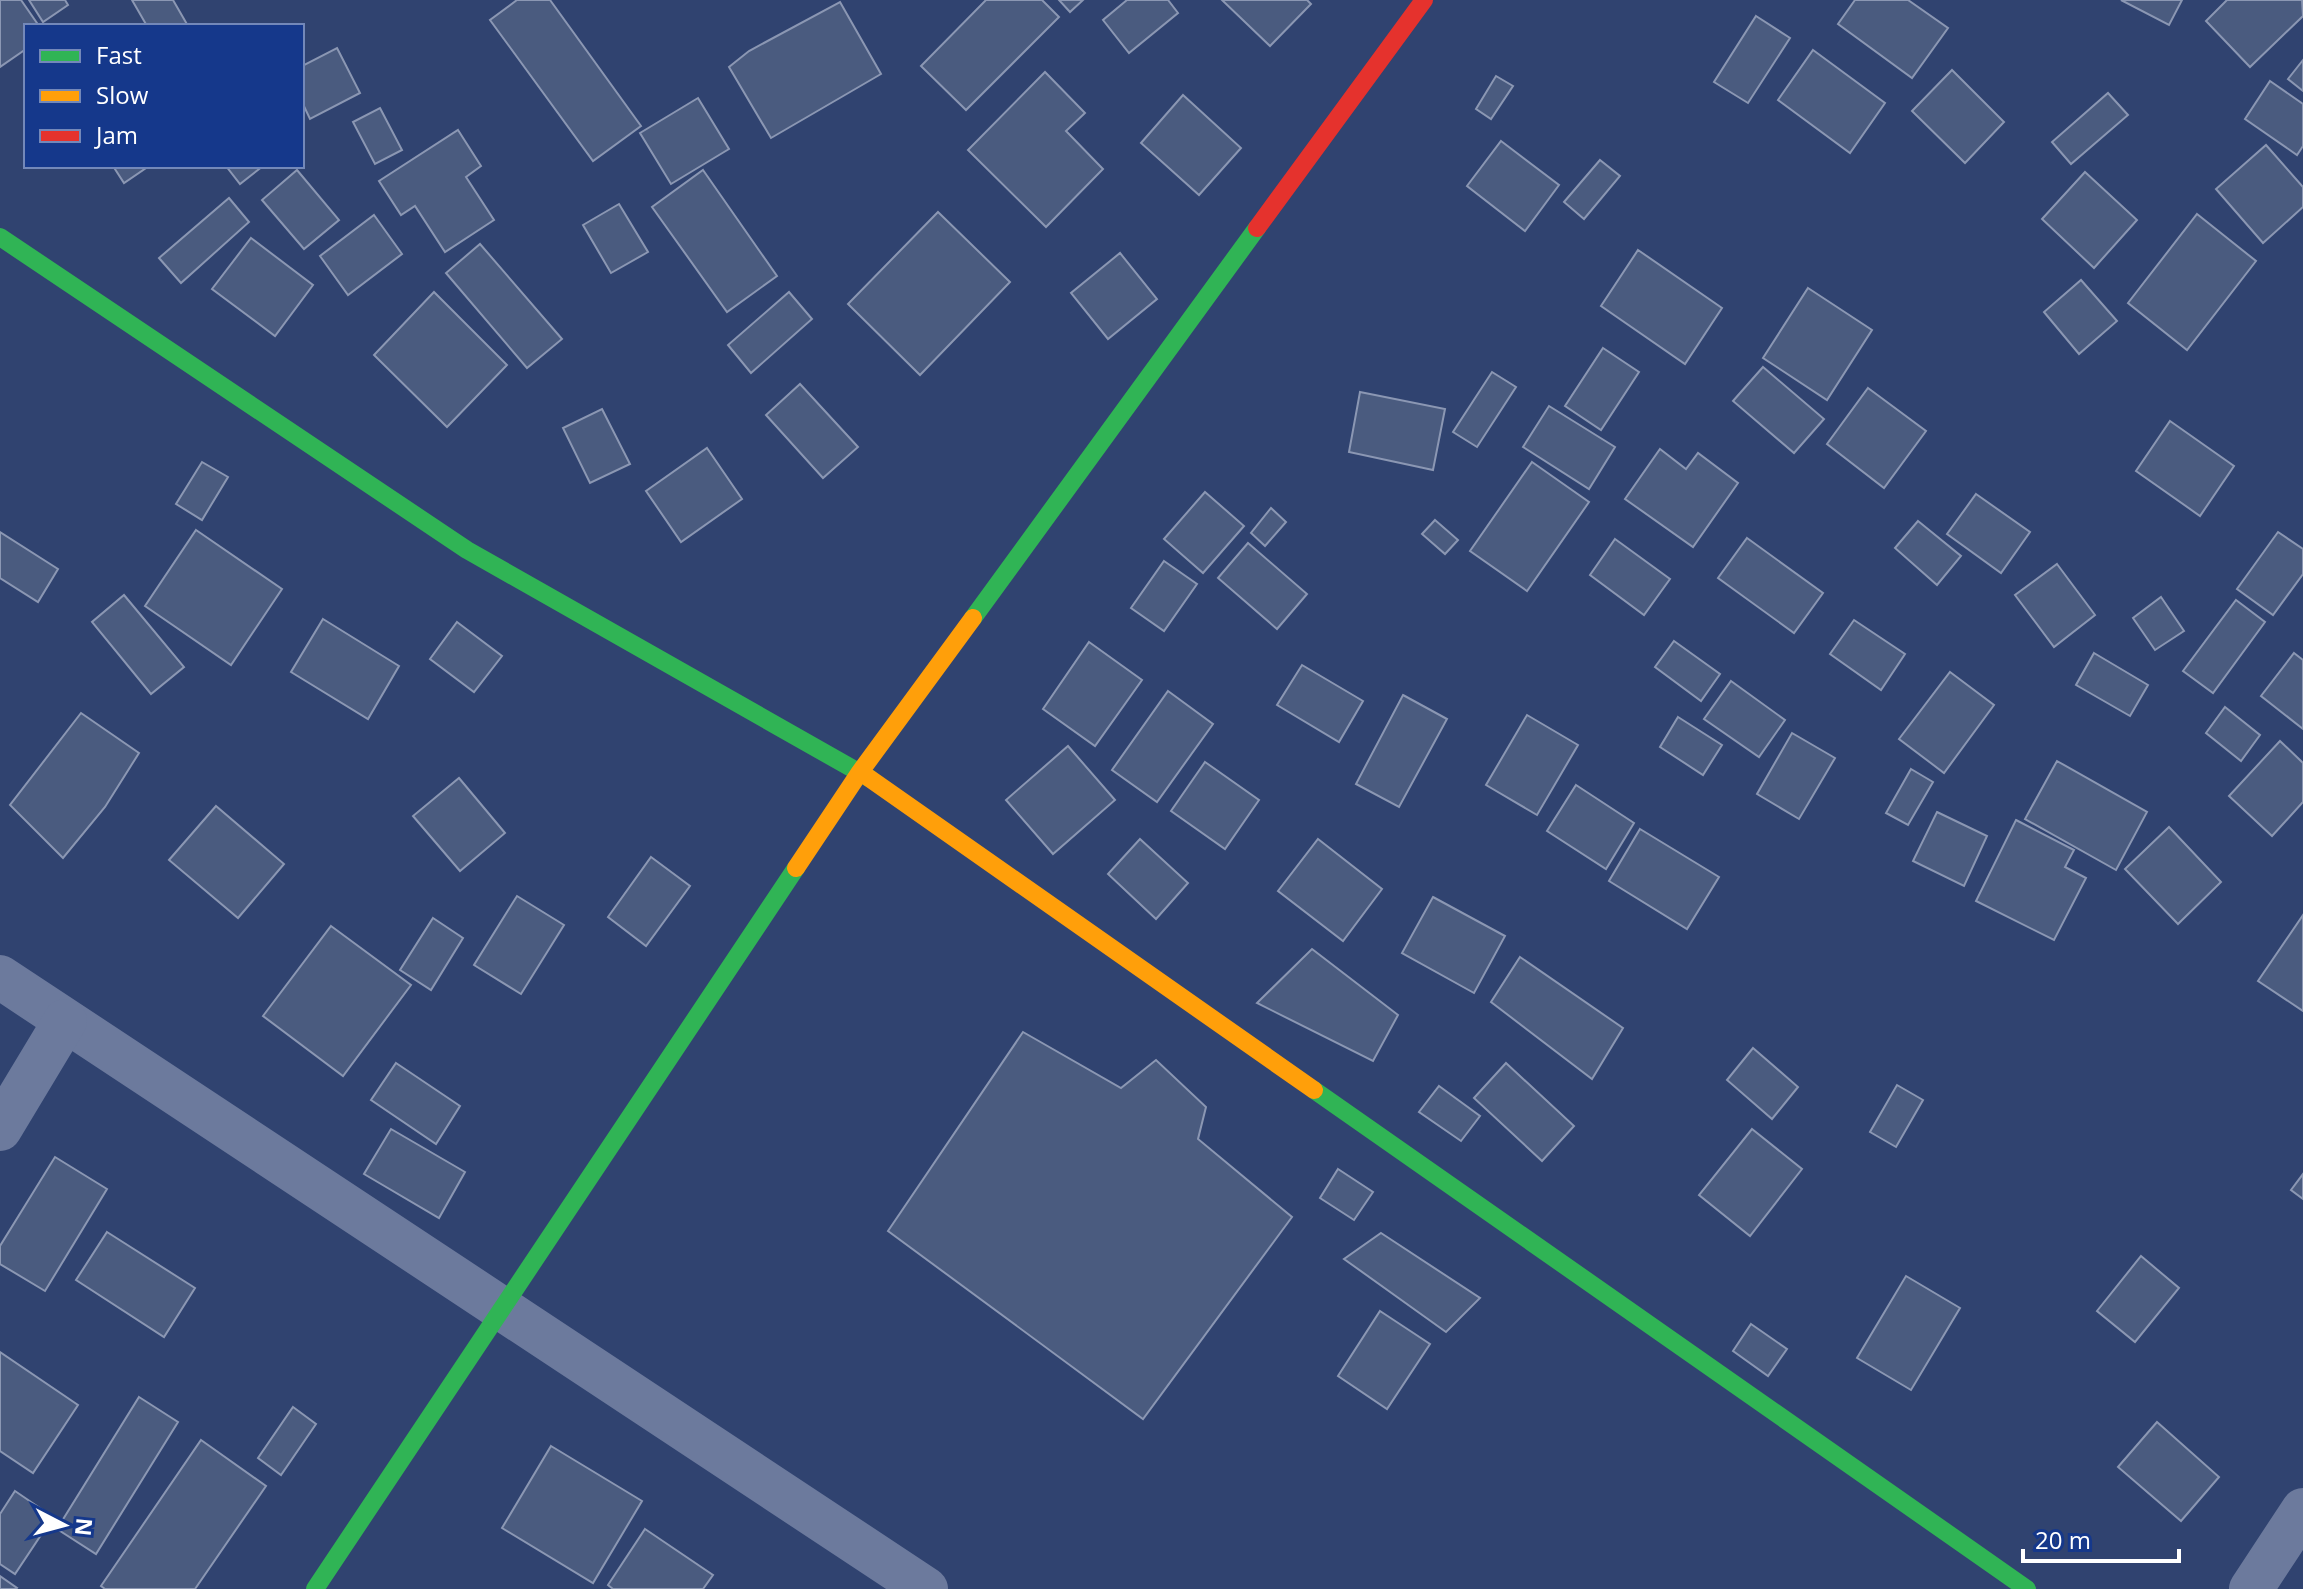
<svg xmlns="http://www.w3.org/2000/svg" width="2303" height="1589" font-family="'Open Sans',sans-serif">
<rect width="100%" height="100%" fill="#304370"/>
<!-- building -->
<g fill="#4a5b7f" stroke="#8b97b3" stroke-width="2">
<path d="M0,0H21L39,26H26V49L0,67Z"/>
<path d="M29,0H65L68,5L43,22Z"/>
<path d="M132,0H173L188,26H147Z"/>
<path d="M517,0H550L641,126L593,161L490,20Z"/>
<path d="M986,0H1042L1059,17L966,110L921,66Z"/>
<path d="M1059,0H1083L1070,12Z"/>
<path d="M1127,0H1168L1178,13L1129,53L1103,20Z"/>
<path d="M1222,0H1307L1311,4L1270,46Z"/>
<path d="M1855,0H1908L1948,28L1912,78L1838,24Z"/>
<path d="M2121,0H2182L2169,25Z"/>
<path d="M2227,0H2302L2303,16L2250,67L2206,21Z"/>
<path d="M840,2L881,74L771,138L729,67L749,51Z"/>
<path d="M1756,16L1790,38L1748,103L1714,82Z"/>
<path d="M337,48L360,93L310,119L302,102V66Z"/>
<path d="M1813,50L1885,103L1850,153L1778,100Z"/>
<path d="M2303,60V91L2288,79Z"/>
<path d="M1952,70L2004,122L1965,163L1912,111Z"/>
<path d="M1045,72L1085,113L1066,131L1103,169L1046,227L968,150Z"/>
<path d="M1496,76L1513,86L1491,119L1476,109Z"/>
<path d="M2270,81L2303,104V146L2297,155L2245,119Z"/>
<path d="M2108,93L2128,115L2071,164L2052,142Z"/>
<path d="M1183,95L1241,148L1199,195L1141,143Z"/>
<path d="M698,98L729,149L671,184L640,133Z"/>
<path d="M380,108L402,150L375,164L353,122Z"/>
<path d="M458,130L481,166L466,177L494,220L445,252L415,206L401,215L379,181Z"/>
<path d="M1501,141L1559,185L1525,231L1467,186Z"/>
<path d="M2266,145L2303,187V207L2263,243L2216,189Z"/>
<path d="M1600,160L1620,176L1584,219L1564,202Z"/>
<path d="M113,166H149L124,183Z"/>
<path d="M226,166H263L240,184Z"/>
<path d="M297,170L339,220L304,249L262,200Z"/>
<path d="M703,170L777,276L727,312L652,207Z"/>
<path d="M2085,172L2137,220L2094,268L2042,219Z"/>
<path d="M229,198L249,222L181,283L159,258Z"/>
<path d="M619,204L648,252L611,273L583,225Z"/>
<path d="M938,212L1010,282L920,375L848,304Z"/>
<path d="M2197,214L2256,261L2187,350L2128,303Z"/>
<path d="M374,215L402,254L348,295L320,256Z"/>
<path d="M251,238L313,285L275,336L212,289Z"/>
<path d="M480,244L562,339L527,368L446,273Z"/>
<path d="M1638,250L1722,308L1685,364L1601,306Z"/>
<path d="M1120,253L1157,299L1108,339L1071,293Z"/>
<path d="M2081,280L2117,321L2079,354L2044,312Z"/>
<path d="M1808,288L1872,330L1827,400L1763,358Z"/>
<path d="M434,292L507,365L447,427L374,355Z"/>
<path d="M789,292L812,319L751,373L728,345Z"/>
<path d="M1603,348L1639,372L1601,430L1565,406Z"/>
<path d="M1763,367L1824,419L1794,453L1733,401Z"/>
<path d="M1492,372L1516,387L1477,447L1453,432Z"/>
<path d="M800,384L858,447L823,478L766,415Z"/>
<path d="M1868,388L1926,431L1884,488L1827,444Z"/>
<path d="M1360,392L1445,409L1433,470L1349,452Z"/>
<path d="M1549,406L1615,447L1589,489L1523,447Z"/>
<path d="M602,409L630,464L590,483L563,428Z"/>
<path d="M2170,421L2234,466L2200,516L2136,471Z"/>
<path d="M707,448L742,499L681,542L646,491Z"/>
<path d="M1660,449L1686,469L1698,453L1738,483L1693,547L1625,499Z"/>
<path d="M202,462L228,477L202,520L176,504Z"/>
<path d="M1532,462L1589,502L1527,591L1470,551Z"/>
<path d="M1205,492L1244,526L1203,573L1164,539Z"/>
<path d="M1976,494L2030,532L2001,573L1947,534Z"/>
<path d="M1271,508L1286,522L1265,546L1251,533Z"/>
<path d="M1435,520L1458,540L1445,554L1422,534Z"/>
<path d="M1918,521L1961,556L1937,585L1895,548Z"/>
<path d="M196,530L282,589L231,665L145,606Z"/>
<path d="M0,532L58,569L38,602L0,578Z"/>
<path d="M2278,532L2303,549V574L2273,615L2237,589Z"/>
<path d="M1747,538L1823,593L1794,633L1718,578Z"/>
<path d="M1615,539L1670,579L1644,615L1590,575Z"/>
<path d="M1248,543L1307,594L1277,629L1218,578Z"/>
<path d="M1164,561L1197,584L1164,631L1131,608Z"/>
<path d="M2057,564L2095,615L2054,647L2015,595Z"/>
<path d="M124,595L184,667L151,694L92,622Z"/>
<path d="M2161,597L2184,631L2155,650L2133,618Z"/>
<path d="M2236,600L2265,622L2213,693L2183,671Z"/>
<path d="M323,619L399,666L368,719L291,672Z"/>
<path d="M1854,620L1905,654L1881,690L1830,654Z"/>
<path d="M457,622L502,656L474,692L430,659Z"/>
<path d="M1674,641L1720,674L1701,701L1655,667Z"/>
<path d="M1089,642L1142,680L1095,746L1043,709Z"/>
<path d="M2094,653L2148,685L2130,716L2076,685Z"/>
<path d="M2294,653L2303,660V729L2261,696Z"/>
<path d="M1302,665L1363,701L1339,742L1277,705Z"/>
<path d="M1950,672L1994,705L1944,773L1899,739Z"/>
<path d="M1731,681L1785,720L1759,757L1704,719Z"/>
<path d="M1168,691L1213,724L1157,802L1112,770Z"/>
<path d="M1403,695L1447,719L1399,807L1356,784Z"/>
<path d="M2225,707L2260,735L2241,761L2206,733Z"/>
<path d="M81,713L139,753L105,807L63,858L10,805Z"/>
<path d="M1527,715L1578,745L1537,815L1486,785Z"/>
<path d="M1678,717L1722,745L1703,775L1660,747Z"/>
<path d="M1792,733L1835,758L1799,819L1757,794Z"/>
<path d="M2280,741L2303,763V802L2272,836L2229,796Z"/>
<path d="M1068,746L1115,800L1053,854L1006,800Z"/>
<path d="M2057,761L2147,812L2116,870L2025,819Z"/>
<path d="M1205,762L1259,800L1225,849L1171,811Z"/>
<path d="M1911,769L1933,782L1908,825L1886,813Z"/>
<path d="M459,778L505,833L460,871L413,816Z"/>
<path d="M1576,785L1634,823L1606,869L1547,831Z"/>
<path d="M216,806L284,864L238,918L169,860Z"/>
<path d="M1937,812L1987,836L1964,886L1913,861Z"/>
<path d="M2016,820L2074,850L2065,867L2086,878L2054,940L1976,901Z"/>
<path d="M2169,827L2221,882L2178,924L2125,869Z"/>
<path d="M1640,829L1719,877L1687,929L1609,881Z"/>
<path d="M1140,839L1188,883L1156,919L1108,874Z"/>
<path d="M1318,839L1382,889L1343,941L1278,891Z"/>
<path d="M651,857L690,886L646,946L608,917Z"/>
<path d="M517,896L564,925L521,994L474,965Z"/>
<path d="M1433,897L1505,936L1474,993L1402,953Z"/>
<path d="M2303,915V1011L2258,981Z"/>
<path d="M433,918L463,938L431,990L400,970Z"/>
<path d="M331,926L411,985L343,1076L263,1016Z"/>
<path d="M1312,949L1398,1015L1373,1061L1257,1003Z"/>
<path d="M1520,957L1623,1028L1592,1079L1491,1002Z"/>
<path d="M1023,1032L1121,1088L1156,1060L1206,1107L1198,1139L1292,1217L1143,1419L888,1231Z"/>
<path d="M1753,1048L1798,1087L1772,1119L1727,1080Z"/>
<path d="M396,1063L460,1106L436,1144L371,1100Z"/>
<path d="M1506,1063L1574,1126L1542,1161L1474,1098Z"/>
<path d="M1897,1085L1923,1100L1896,1147L1870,1132Z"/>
<path d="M1439,1086L1480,1116L1461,1141L1419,1112Z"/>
<path d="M391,1129L465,1172L439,1218L364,1174Z"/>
<path d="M1752,1129L1802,1169L1750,1236L1699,1195Z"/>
<path d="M55,1157L107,1189L45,1291L0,1264V1246Z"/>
<path d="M1338,1169L1373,1192L1354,1220L1320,1198Z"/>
<path d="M2303,1174V1199L2291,1190Z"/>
<path d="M107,1232L195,1288L164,1337L76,1280Z"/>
<path d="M1381,1233L1480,1298L1446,1332L1344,1259Z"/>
<path d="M2141,1256L2179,1288L2135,1342L2097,1311Z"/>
<path d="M1906,1276L1960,1308L1911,1390L1857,1358Z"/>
<path d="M1380,1311L1430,1344L1387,1409L1338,1376Z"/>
<path d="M1751,1324L1787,1349L1768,1376L1733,1351Z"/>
<path d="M0,1352L78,1405L33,1473L0,1451Z"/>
<path d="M139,1397L178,1422L96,1554L57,1529Z"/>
<path d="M293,1407L316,1424L281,1475L258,1458Z"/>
<path d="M2157,1422L2219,1477L2181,1521L2118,1467Z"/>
<path d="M201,1440L266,1486L195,1589H105L101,1586Z"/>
<path d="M551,1446L642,1501L593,1583L502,1528Z"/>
<path d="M15,1491L53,1517L15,1574L0,1564V1514Z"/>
<path d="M645,1529L713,1575L703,1589H613L608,1585Z"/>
<path d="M0,1576L17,1588L16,1589H0Z"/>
</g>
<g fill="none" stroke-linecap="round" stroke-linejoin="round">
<!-- street -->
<g stroke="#6c7a9d" stroke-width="44">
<path d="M0,977L926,1589"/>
<path d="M0,1129L65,1021"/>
<path d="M2251,1589L2303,1510"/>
</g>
<!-- fast -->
<g stroke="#30b455" stroke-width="18">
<path d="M0,237L467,550L869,778"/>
<path d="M973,618L1257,228"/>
<path d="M1314,1090L2027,1589"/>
<path d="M315,1589L796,868"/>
</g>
<!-- slow -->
<g stroke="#ff9f0a" stroke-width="18">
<path d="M869,778L1314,1090"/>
<path d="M796,868L860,772L973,618"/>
</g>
<!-- jam -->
<path stroke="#e5322d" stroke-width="18" d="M1257,228L1424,0"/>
</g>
<!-- legend -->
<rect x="24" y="24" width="280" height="144" fill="#15388b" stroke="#7388b9" stroke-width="2"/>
<rect x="40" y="50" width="40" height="12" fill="#30b455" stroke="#7388b9" stroke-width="2"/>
<text x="96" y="64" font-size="24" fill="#ffffff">Fast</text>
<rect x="40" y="90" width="40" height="12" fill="#ff9f0a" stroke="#7388b9" stroke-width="2"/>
<text x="96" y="104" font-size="24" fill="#ffffff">Slow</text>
<rect x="40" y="130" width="40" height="12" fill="#e5322d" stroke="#7388b9" stroke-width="2"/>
<text x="96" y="144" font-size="24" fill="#ffffff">Jam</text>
<!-- north arrow -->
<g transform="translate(64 1525) rotate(96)" stroke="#15388b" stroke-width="6" paint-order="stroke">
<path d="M0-6L14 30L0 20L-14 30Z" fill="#ffffff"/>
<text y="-12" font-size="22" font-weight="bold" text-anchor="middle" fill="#ffffff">N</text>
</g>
<!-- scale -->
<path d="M2023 1549v12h156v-12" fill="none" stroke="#ffffff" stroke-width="4"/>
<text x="2035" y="1549" font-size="24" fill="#ffffff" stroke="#15388b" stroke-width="6" paint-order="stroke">20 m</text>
</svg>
